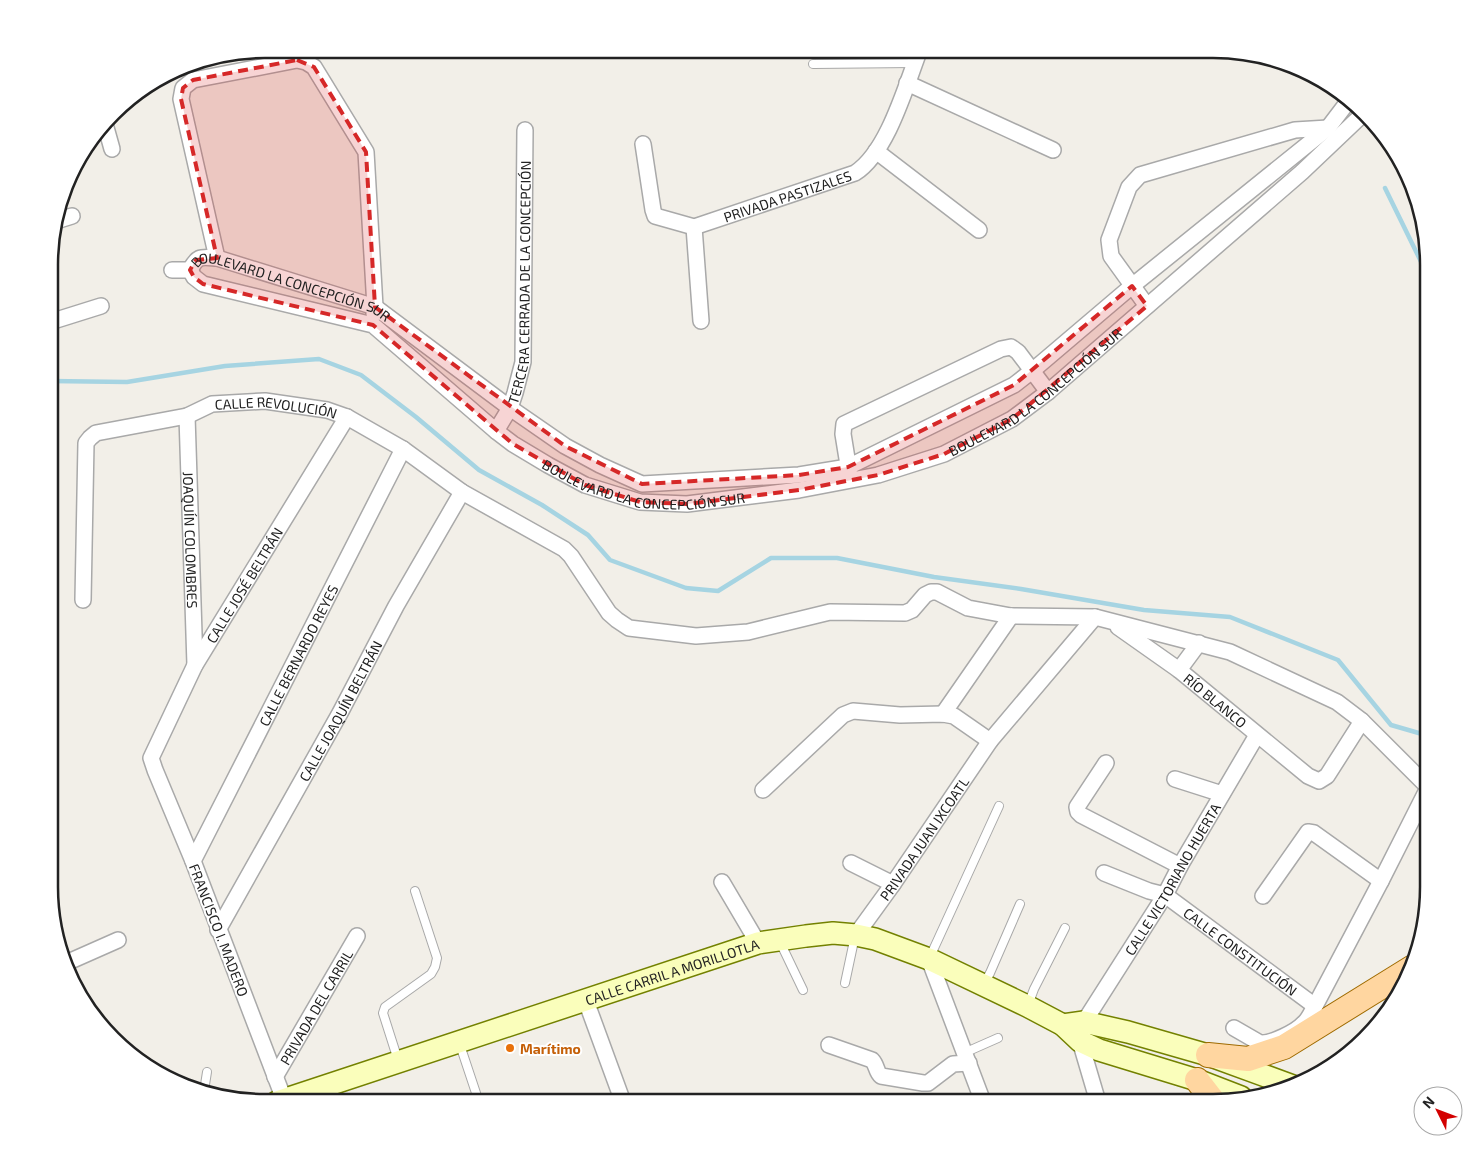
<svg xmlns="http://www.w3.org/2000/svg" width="1478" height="1151" font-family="'Exo 2',sans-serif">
<rect width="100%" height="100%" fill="#f2efe8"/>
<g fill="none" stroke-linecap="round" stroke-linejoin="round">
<!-- stream -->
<g stroke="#a6d4e2" stroke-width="4.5">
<path d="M1385,188L1429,278"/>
<path d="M50,381L127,382L225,366L319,359L361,375L416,417L479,470L542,505L588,535L610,560L686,588L718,591L771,558H837L934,577L1021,589L1144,610L1230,617L1338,660L1391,725L1429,736"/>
</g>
<!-- lane casing -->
<g stroke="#a9a9a9" stroke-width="10">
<g id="lane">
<path d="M813,64L914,63"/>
<path d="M780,942L803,990"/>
<path d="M929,959L999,806"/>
<path d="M845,983L855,936"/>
<path d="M984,984L990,973L1020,904"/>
<path d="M1028,1005L1034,989L1065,928"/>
<path d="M459,1042L479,1102"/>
<path d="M964,1053L998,1038"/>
<path d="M398,1060L383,1013L385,1007L431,974L435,967L437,958L415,891"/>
<path d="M204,1091L207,1072"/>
<path d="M584,1100V1102"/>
</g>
</g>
<!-- street casing -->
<g stroke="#a9a9a9" stroke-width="18">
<g id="street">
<path d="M907,83L1053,150"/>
<path d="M105,124L112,149"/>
<path id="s1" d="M643,144L653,210L655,216L694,227L855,173C888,152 906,85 920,49"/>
<path d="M876,151L979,230"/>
<path d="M56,221L72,216"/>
<path d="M694,227L701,321"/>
<path d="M217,258L181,99L183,88L193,80L297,60L306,62L314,67L366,152L375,307L374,314"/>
<path d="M172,270H190"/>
<path id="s2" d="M190,270L194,277L203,284L373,325L496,431L513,444L548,465L585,485L640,502L687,504L799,490L878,475L944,454L1012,419L1048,392L1302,172L1361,116L1363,112"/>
<path id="s3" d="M190,270C198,255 201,257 217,258L375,307L510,408L565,446L600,465L642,484L799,475L848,467L1014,385L1032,371L1132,286L1328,128L1350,99"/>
<path d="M1147,306L1111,256L1109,240L1129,187L1140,175L1295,130L1328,128"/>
<path d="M50,322L101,306"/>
<path id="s4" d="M187,416L195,665"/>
<path id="s5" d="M496,431L510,408L515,393L523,362L525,130"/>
<path d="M850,477L843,434L844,424L1001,349L1011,347L1018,352L1048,392"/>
<path id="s6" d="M83,600L86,443L90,438L96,433L187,416L212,404L265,401L327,410L347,417L403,449L462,492L564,549L571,556L609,613L617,620L629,628L696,636L748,632L830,612L905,613L912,610L925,595L931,592H937L968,608L1011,616L1095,617L1230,652L1337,702L1362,721L1429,788"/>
<path id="s7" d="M1118,627L1179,670L1308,776L1319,781L1327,776L1362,721"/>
<path d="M1179,670L1199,643"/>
<path d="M943,714L1011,616"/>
<path d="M1106,763L1077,807L1078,812L1081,815L1180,866"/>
<path d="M1175,779L1222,794"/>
<path d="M763,790L843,715L853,711L900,715L943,714L954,716L990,741"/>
<path id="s8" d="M193,861L403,449"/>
<path d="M851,863L893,884"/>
<path id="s9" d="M1104,873L1149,891L1165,895L1315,1006"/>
<path d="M722,882L758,943"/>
<path d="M1263,896L1308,832L1314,833L1381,881"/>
<path id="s10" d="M218,930L340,713L396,606L462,492"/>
<path id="s11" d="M856,935L893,884L990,741L1095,617"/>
<path d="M929,959L983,1102"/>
<path d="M66,963L118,940"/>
<path d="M586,1001L623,1102"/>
<path d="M1234,1028L1260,1043C1271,1044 1296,1032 1304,1023C1309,1019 1312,1011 1315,1006L1381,881L1428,788"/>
<path d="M829,1045L872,1060C877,1065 876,1072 881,1076L923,1083H928L953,1064L969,1063"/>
<path id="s12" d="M275,1077L357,936"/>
<path id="s13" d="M285,1102L193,861L155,770L151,758L195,665L347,417"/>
<path id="s14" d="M1098,1102L1080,1041L1084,1022L1165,895L1180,866L1257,735"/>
</g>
</g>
<!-- secondary casing -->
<g stroke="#738100" stroke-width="24">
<g id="secondary">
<path d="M1063,1025L1084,1022L1128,1032L1208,1055L1293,1086"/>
<path id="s15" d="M277,1102L758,943L806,936L833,933L856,935L875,939L929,959L1027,1006L1063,1025L1080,1041L1099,1050L1197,1080L1241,1097"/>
</g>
</g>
<!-- primary casing -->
<g stroke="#9f6b00" stroke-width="26">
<g id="primary">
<path d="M1208,1055L1248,1059L1284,1047L1413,967"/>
<path d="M1197,1080L1214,1102"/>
</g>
</g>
<!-- lane -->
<use href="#lane" stroke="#fff" stroke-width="8"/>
<!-- street -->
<use href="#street" stroke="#fff" stroke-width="15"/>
<!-- secondary -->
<use href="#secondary" stroke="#fafebb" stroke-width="21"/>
<!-- primary -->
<use href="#primary" stroke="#ffd6a0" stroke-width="24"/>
</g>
<!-- marked area -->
<path fill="#d62828" fill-opacity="0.2" stroke="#d62828" stroke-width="4" stroke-dasharray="10 6" stroke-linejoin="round" d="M297,60L314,67L366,152L375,307L565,446L642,484L799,475L848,467L1014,385L1132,286L1147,306L1012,419L944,454L878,475L799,490L687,504L640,502L585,485L513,444L373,325L203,284L194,277L190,270L196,260L217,258L181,99L183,88L193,80Z"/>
<!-- markers -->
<circle fill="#e8710a" stroke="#fff" stroke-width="2" cx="510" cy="1048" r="5"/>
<g text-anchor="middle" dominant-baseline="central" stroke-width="4" stroke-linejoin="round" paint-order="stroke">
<!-- street labels -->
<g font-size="14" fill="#222" stroke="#fff">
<text stroke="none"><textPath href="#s1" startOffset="212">PRIVADA PASTIZALES</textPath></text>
<text stroke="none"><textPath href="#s5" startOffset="154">TERCERA CERRADA DE LA CONCEPCIÓN</textPath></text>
<text stroke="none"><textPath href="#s3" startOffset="111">BOULEVARD LA CONCEPCIÓN SUR</textPath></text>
<text stroke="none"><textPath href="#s2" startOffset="939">BOULEVARD LA CONCEPCIÓN SUR</textPath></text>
<text stroke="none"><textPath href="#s6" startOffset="356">CALLE REVOLUCIÓN</textPath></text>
<text stroke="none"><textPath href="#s2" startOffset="519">BOULEVARD LA CONCEPCIÓN SUR</textPath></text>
<text stroke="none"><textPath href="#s4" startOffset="124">JOAQUÍN COLOMBRES</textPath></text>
<text stroke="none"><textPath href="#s13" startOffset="566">CALLE JOSÉ BELTRÁN</textPath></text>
<text stroke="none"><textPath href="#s8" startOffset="231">CALLE BERNARDO REYES</textPath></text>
<text stroke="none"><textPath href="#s7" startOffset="122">RÍO BLANCO</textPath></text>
<text stroke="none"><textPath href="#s10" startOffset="251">CALLE JOAQUÍN BELTRÁN</textPath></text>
<text stroke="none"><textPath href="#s11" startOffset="118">PRIVADA JUAN IXCOATL</textPath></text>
<text stroke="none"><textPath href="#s14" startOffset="251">CALLE VICTORIANO HUERTA</textPath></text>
<text transform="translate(219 930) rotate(69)">FRANCISCO I. MADERO</text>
<text stroke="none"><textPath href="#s9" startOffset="159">CALLE CONSTITUCIÓN</textPath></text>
<text stroke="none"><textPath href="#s15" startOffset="416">CALLE CARRIL A MORILLOTLA</textPath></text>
<text stroke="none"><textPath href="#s12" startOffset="81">PRIVADA DEL CARRIL</textPath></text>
</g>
<!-- food labels -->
<g font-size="14" font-weight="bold" fill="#c56008" stroke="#fff" text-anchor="start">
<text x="520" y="1048">Marítimo</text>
</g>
</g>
<!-- crop -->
<path d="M0 0H1478V1151H0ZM265 58H1213A207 207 0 0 1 1420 265V887A207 207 0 0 1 1213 1094H265A207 207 0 0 1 58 887V265A207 207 0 0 1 265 58Z" fill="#fff" fill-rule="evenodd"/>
<path fill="none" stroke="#222" stroke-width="2.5" d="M265 58H1213A207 207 0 0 1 1420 265V887A207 207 0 0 1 1213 1094H265A207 207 0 0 1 58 887V265A207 207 0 0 1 265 58Z"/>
<!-- north arrow -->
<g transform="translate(1438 1111) rotate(312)"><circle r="24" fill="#ffffff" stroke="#a7a7a7"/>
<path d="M0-4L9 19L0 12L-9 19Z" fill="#d30000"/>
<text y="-8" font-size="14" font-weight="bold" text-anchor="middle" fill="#222222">N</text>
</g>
</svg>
